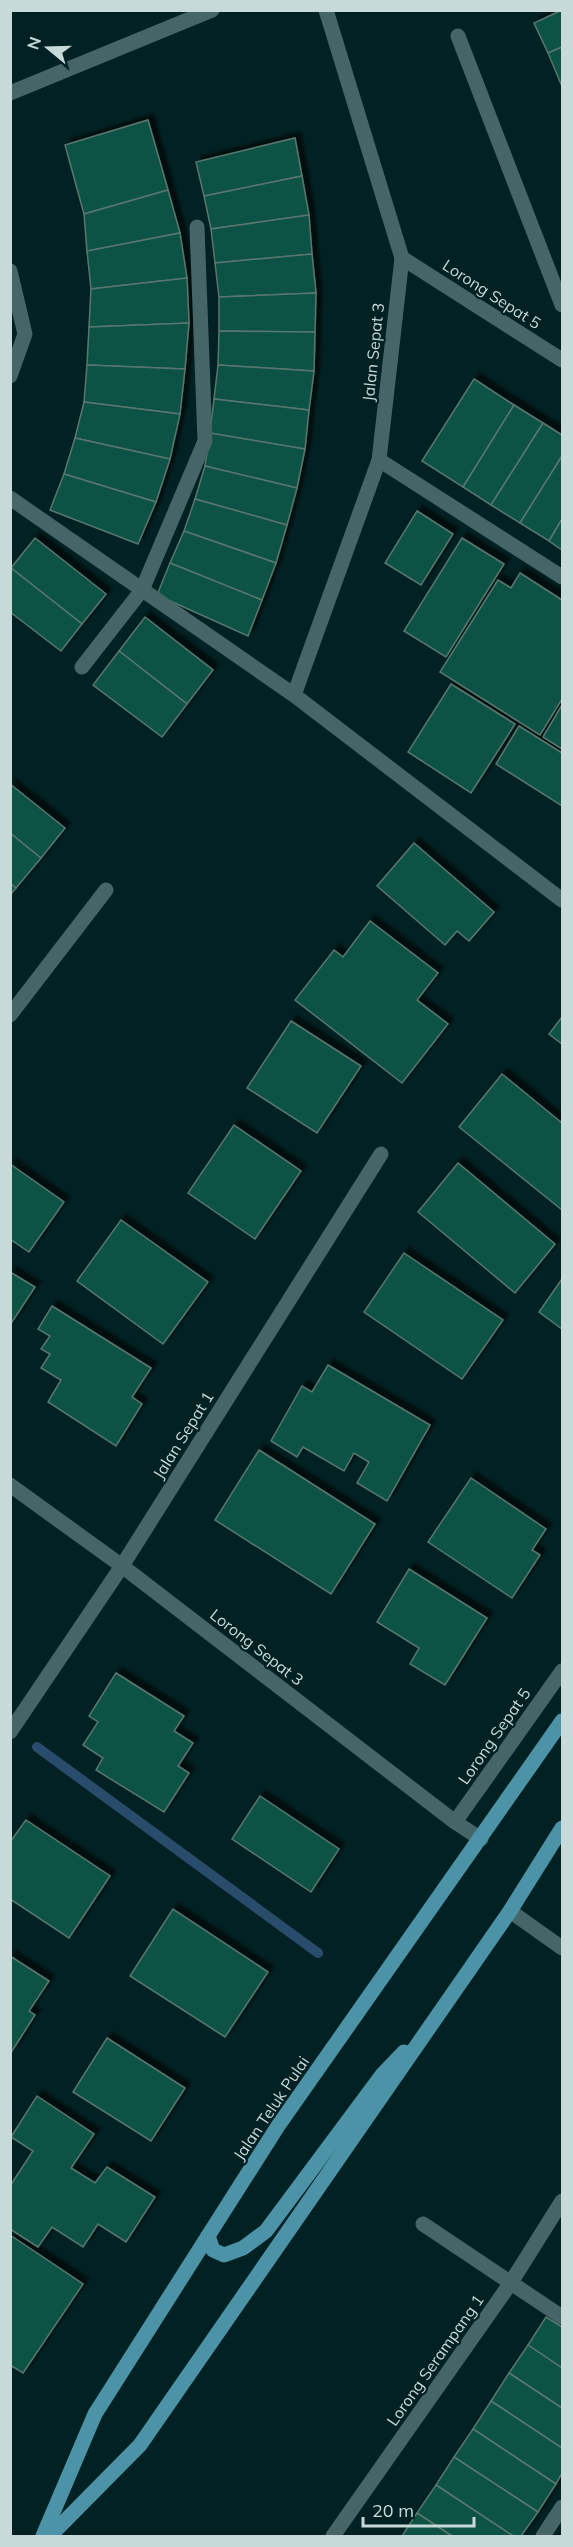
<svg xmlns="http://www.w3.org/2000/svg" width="573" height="2547" font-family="Mulish,sans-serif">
<defs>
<filter id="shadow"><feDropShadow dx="5.5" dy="-5.5" stdDeviation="1.5" flood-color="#0009"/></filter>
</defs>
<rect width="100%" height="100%" fill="#022122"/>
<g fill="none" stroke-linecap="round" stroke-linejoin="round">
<!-- stream -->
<path stroke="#294b6c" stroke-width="10" d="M37,1747L318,1953"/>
</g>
<!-- building -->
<g fill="#0b5245" stroke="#59766f" stroke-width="1.5" filter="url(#shadow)">
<path d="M562,10V47L548,53L534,23Z"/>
<path d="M562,47V83L561,84L548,53Z"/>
<path d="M148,120L168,190L84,214L65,145Z"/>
<path d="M295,138L302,176L204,196L196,162Z"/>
<path d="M302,176L309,215L211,229L204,196Z"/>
<path d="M168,190L180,233L87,251L84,214Z"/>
<path d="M309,215L312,254L215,263L211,229Z"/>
<path d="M180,233L187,278L91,289L87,251Z"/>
<path d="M312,254L316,293L219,297L215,263Z"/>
<path d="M187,278L189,323L89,327L91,289Z"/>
<path d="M316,293L315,332L219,331V297Z"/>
<path d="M189,323L185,369L87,365L89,327Z"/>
<path d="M219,331L315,332L314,371L218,365Z"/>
<path d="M87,365L185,369L180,414L84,402Z"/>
<path d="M218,365L314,371L309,410L214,399Z"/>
<path d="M474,379L514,405L463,487L422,461Z"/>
<path d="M214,399L309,410L305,449L210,433Z"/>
<path d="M84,402L180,414L170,459L75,438Z"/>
<path d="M514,405L543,423L491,505L463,487Z"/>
<path d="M543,423L562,435V456L520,523L491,505Z"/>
<path d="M210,433L305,449L297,488L205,466Z"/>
<path d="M75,438L170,459L156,502L64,474Z"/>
<path d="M562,456V519L549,541L520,523Z"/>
<path d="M205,466L297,488L287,525L195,499Z"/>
<path d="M64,474L156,502L138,544L50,510Z"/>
<path d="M195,499L287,525L276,563L184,531Z"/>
<path d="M417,511L453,534L421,585L385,563Z"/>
<path d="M562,519V550L549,541Z"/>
<path d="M184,531L276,563L262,600L170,563Z"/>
<path d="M35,538L106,594L82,624L11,568Z"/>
<path d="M462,538L504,564L446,657L404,631Z"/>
<path d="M170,563L262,600L248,636L157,595Z"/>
<path d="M11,568L82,624L61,651L10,612Z"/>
<path d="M520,573L562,600V699L540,735L440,672L498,580L511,588Z"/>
<path d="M145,617L213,670L187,704L119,651Z"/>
<path d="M119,651L187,704L162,737L93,685Z"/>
<path d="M451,684L515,724L471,793L408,752Z"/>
<path d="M562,705V749L543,737Z"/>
<path d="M519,726L562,753V806L496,764Z"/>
<path d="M10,784L65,828L41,858L10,833Z"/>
<path d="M10,833L41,858L16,888L10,883Z"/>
<path d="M414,843L494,912L469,941L457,931L445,945L377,886Z"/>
<path d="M10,883L16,888L10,895Z"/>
<path d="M370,921L438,973L417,1000L448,1024L402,1083L295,1000L334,950L343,957Z"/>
<path d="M562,1017V1044L549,1034Z"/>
<path d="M291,1021L361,1066L317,1133L247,1088Z"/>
<path d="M502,1074L562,1123V1210L459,1127Z"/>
<path d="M234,1125L301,1171L255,1239L188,1193Z"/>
<path d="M458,1163L555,1244L515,1293L418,1212Z"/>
<path d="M10,1164L64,1202L29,1252L10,1239Z"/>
<path d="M121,1220L208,1282L163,1344L77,1281Z"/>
<path d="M404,1253L503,1320L462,1379L364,1312Z"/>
<path d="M10,1272L35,1287L10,1325Z"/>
<path d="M562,1279V1329L539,1312Z"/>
<path d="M52,1306L151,1368L132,1397L142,1404L116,1446L48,1402L61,1380L41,1368L50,1354L41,1349L50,1336L38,1329Z"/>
<path d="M328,1365L430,1425L387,1501L357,1483L369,1462L354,1453L344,1471L303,1447L297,1457L271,1441L302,1386L312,1392Z"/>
<path d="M259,1450L375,1524L331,1594L215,1520Z"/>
<path d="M471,1478L546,1529L532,1550L540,1555L512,1598L428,1542Z"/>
<path d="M409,1569L487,1618L445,1685L410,1664L419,1648L377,1622Z"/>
<path d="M116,1673L184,1716L174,1731L193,1743L178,1766L189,1773L164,1812L96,1770L103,1758L83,1745L98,1722L89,1716Z"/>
<path d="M260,1796L339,1849L311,1892L232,1839Z"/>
<path d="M26,1820L110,1876L69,1938L10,1899V1842Z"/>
<path d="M173,1909L268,1972L225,2037L130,1976Z"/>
<path d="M10,1956L49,1981L29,2011L35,2015L12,2051L10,2049Z"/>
<path d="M107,2038L185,2088L151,2141L73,2092Z"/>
<path d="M37,2096L94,2134L71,2168L95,2183L107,2167L155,2197L126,2242L98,2224L83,2247L52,2227L38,2247L10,2229V2186L33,2151L11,2137Z"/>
<path d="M10,2235L83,2284L23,2373L10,2365Z"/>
<path d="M546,2317L562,2327V2368L528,2345Z"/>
<path d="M528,2345L562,2368V2408L509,2373Z"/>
<path d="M509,2373L562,2408V2448L491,2401Z"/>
<path d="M491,2401L562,2448V2473L556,2484L473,2429Z"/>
<path d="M473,2429L556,2484L538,2512L454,2457Z"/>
<path d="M454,2457L538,2512L521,2536H513L436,2485Z"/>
<path d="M436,2485L513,2536H452L417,2513Z"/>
<path d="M417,2513L452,2536H402Z"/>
</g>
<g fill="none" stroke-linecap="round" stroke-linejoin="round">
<!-- minor -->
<g stroke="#456566" stroke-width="15">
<path d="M458,36L562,305"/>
<path d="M10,93L212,10"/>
<path d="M402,258L562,360"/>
<path d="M10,271L25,334L10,376"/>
<path d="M379,460L562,577"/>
<path d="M10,498L294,695L562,900"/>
<path d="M82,667L142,590L205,441L197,227"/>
<path d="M294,695L379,460L402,258L326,10"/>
<path d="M10,1015L106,890"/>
<path d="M10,1485L122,1566L455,1822L481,1839"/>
<path d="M10,1732L122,1566L381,1154"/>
<path d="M455,1822L562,1671"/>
<path d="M510,1911L562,1948"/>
<path d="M423,2224L562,2317"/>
<path d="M333,2536L510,2284L562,2201"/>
<path d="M543,2536L562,2507"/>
</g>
<!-- major -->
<g stroke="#4c93a8" stroke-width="15">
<path d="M208,2236L213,2250L224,2255L243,2248L266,2231L382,2075L404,2052"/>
<path d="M43,2536L95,2414L208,2236L278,2126L562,1721"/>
<path d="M50,2536L140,2445L510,1911L562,1828"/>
</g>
</g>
<g text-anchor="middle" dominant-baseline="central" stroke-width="4.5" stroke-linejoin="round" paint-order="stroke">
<!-- street labels -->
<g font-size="16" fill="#c8d9da" stroke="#022122">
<text transform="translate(492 294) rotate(33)">Lorong Sepat 5</text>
<text transform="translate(373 352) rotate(-84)">Jalan Sepat 3</text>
<text transform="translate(183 1435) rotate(-58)">Jalan Sepat 1</text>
<text transform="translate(257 1647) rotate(38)">Lorong Sepat 3</text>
<text transform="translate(494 1736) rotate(-55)">Lorong Sepat 5</text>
<text transform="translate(271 2108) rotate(-56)">Jalan Teluk Pulai</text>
<text transform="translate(435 2360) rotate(-55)">Lorong Serampang 1</text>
</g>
</g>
<!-- border -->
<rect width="573" height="2547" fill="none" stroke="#c8d9da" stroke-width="24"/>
<!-- north arrow -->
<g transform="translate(48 48) rotate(289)" stroke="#022122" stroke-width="4.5" paint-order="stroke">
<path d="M0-4.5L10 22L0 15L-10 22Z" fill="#c8d9da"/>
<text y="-9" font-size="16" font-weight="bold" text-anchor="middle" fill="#c8d9da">N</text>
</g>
<!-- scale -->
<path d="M363 2517v9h111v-9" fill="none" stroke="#c8d9da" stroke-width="3"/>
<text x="372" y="2517" font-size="18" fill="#c8d9da" stroke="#022122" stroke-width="4.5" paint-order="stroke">20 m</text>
</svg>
